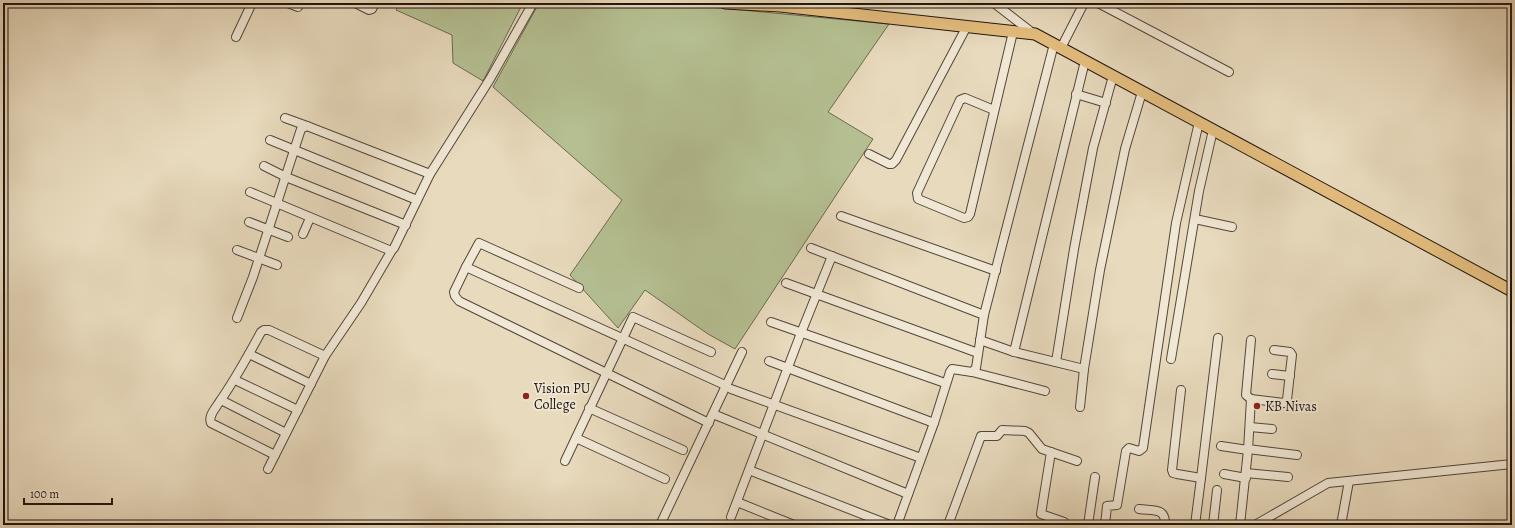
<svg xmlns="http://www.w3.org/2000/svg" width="1515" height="528" font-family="Alegreya,serif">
<rect width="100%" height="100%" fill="#e8dabd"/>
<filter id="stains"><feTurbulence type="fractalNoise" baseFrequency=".005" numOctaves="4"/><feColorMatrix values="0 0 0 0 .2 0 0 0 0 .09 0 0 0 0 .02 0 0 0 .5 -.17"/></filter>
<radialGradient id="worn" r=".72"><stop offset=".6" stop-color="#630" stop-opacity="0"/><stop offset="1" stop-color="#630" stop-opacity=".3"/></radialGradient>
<!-- green -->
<g fill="#b5c092" stroke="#6a6a50">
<path d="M399,3H523L483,81L453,63L452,35L396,10Z"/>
<path d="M539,3L689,5L889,24L828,112L873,139L735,349L708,334L645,290L618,328L570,275L622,200L493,87Z"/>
</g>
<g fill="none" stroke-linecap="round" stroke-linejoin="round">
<!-- minor casing -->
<g stroke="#52463a" stroke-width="10">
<g id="minor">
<path d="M288,3L298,7"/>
<path d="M355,3L369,10L372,9L375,3"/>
<path d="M994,3L1034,34"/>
<path d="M1098,3L1229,72"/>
<path d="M236,37L252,3"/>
<path d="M1061,48L1084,3"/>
<path d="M1076,94L1106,103"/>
<path d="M994,110L965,98L960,100L917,193L918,199L964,218L968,217L970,214L1013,32"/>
<path d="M285,118L307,126"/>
<path d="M270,140L417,200"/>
<path d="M869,154L889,164H892L896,160L967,26"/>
<path d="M264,166L286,177L406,225"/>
<path d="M250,192L389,250H392L394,248L430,174L490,79L533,3"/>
<path d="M841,216L996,271"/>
<path d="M1195,219L1232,227"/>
<path d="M249,222L288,237"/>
<path d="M303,234L310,218"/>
<path d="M811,248L984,315"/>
<path d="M237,250L277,265"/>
<path d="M466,267L479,243L579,288"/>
<path d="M786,283L978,353"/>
<path d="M237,318L253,277L301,129L307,126L430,174"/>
<path d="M771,322L945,383"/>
<path d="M980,340L1014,352L1084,369"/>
<path d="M1251,340L1246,395L1251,399L1284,403L1287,400L1292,355L1290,352L1274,350"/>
<path d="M1014,352L1085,61"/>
<path d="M249,354L311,384"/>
<path d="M1171,359L1199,191L1213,130"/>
<path d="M769,361L934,423"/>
<path d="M1056,362L1074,249L1093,148L1113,76"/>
<path d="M972,372L1045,391"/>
<path d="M1272,374L1290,376"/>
<path d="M235,380L298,410"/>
<path d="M731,389L921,458"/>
<path d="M1181,390L1172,470L1173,473L1177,474L1201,478L1195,525"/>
<path d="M221,400L286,433"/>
<path d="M1080,407L1084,369L1100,270L1125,149L1142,92"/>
<path d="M589,408L683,450"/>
<path d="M713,414L908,494"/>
<path d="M709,423L459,301L455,296L454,292L466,267L727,386"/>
<path d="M1250,427L1272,429"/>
<path d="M576,438L665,479"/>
<path d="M1221,446L1248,450"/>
<path d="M1248,449L1297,455"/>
<path d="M1051,452L1041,514L1064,522L1066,525"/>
<path d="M275,455L211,423C208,416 215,409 218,404C235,380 248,356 261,332L264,330H269L325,356"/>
<path d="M565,461L633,317L711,352"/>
<path d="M268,469L325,356L361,303L392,250"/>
<path d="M749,470L890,525"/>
<path d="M1246,473L1288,477"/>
<path d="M1224,474L1246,478"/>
<path d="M1201,478L1218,338"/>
<path d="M737,502L794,525"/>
<path d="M1139,509C1153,511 1166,507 1165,525"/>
<path d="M731,517L801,333L832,256"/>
<path d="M660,525L742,352"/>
<path d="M897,525L934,423L950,372L952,369L972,372L976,368L984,315L1054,44"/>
<path d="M948,525L981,436H997L1002,430L1025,431L1029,433L1042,449L1077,461"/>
<path d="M1088,525L1095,477"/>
<path d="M1105,525L1107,506L1117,505L1126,451L1129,448L1139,451L1143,448L1176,223L1199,122"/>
<path d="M1213,525L1217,490"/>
<path d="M1240,525L1248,450L1251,399"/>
<path d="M1255,525L1328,483L1512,464"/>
<path d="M1341,525L1349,481"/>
</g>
</g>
<!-- major casing -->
<g stroke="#20150f" stroke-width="13">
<path id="major" d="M725,3L780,6L1035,34L1512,291"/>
</g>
<!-- minor -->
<use href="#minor" stroke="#f0e7d4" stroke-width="8"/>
<!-- major -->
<use href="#major" stroke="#e4bd7e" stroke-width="11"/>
</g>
<!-- markers -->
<g fill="#8f2418" stroke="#f0e7d4" stroke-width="1.5">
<circle cx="526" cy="396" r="4"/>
<circle cx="1257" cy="406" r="4"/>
</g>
<g text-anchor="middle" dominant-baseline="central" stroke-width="3.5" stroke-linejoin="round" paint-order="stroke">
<!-- poi labels -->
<g font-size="14" fill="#20150f" stroke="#f0e7d4" text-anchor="start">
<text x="534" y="388">Vision PU<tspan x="534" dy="16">College</tspan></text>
<text x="1265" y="406">KB Nivas</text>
</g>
</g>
<!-- margin -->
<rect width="1515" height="528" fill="none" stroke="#e8dabd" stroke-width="16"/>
<rect x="4" y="4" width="1507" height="520" fill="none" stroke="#20150f" stroke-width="2"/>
<rect x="8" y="8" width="1499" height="512" fill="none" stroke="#20150f"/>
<!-- scale -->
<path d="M24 498v6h88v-6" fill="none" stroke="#20150f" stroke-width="2"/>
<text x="30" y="498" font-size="12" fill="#20150f" stroke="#f0e7d4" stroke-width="3" paint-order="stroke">100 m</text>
<rect width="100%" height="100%" filter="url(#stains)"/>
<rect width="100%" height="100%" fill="url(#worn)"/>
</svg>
